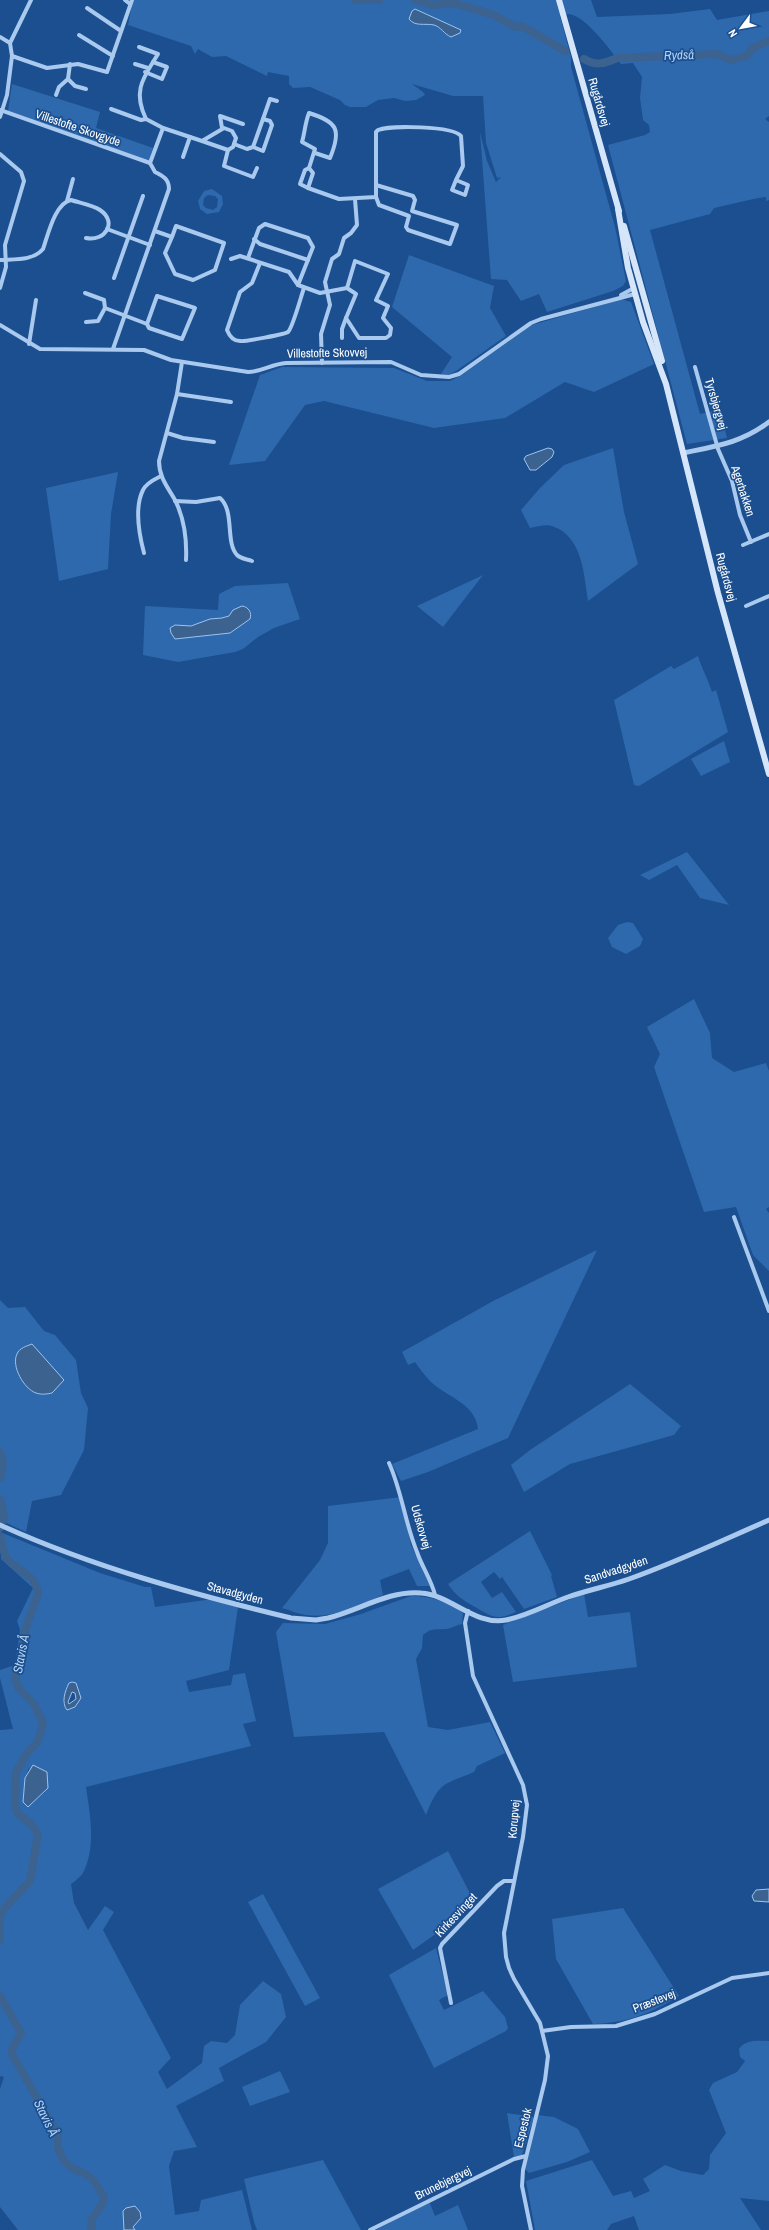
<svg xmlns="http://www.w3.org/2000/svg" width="769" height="2230" font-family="'Archivo Narrow',sans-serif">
<rect width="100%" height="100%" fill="#1b4f8f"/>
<!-- green -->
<g fill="#2e69ad" fill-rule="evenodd">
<path d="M133,0H591L597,17L670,14L710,9L717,20L769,11V116L765,119L769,122V200L766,201V197L758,198L714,208L710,214L650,230L700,414L720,410L727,438L687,444L608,145L645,135L650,132L649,125L643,120L640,98L642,77L633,63L621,64C611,51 586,16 569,14C567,14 563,16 560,16L571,57V67L615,227L626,281L623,286L613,291L547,312L539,294L521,301L507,280L491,279L480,132L487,161L496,182L501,177L497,178L486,143L483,96H453L412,84L423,92L425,95L416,100L405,101L394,98L378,100L366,107H350L345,105L340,100L310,87L293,88L289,84V76L268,72L267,76L226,56L212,57L198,49L195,54L191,46L128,25Z"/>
<path d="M12,84L100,112L96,128L153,148L149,161L8,111Z"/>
<path d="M212,189L222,196L223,204L219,212L207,214L200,209L198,201L204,191ZM208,195L215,196L218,199L217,207L213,210L206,208L203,205L204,198Z"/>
<path d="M409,255L494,286L490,308L506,336L456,371L448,375L441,374L452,357L392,307Z"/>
<path d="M621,299L631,302L654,364L594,392L565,382L505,418L434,428L324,401L305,405L265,461L229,465L260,375L282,367L394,368L427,381H450L460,376L532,325Z"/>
<path d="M613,448L624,512L638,564L588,601C584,576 583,536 552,526C546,524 536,527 530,528L521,510L540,488L564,465Z"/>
<path d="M118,472L111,514L108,569L59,581L46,488Z"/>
<path d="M483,575L443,627L417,606Z"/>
<path d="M288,583L300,619L274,628L258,637L243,649L235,652L178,662L143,655L145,606L218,610L219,594L235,586Z"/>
<path d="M698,656C702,669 708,679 712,692L716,690L728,732L639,786L634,785L614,700L671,666L674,669Z"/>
<path d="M724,741L730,762L701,776L691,759Z"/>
<path d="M687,852L729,905L700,898L677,865L649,880L640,875Z"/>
<path d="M627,922L633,923L643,939L640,946L626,954L612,947L608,938L618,925Z"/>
<path d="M694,999L710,1033L712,1058L734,1072L766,1063L769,1071V1207L766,1209L769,1213V1271L753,1255L736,1207L704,1212L654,1067L660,1054L647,1027Z"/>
<path d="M597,1250L508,1438L428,1472L401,1481L392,1464L478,1429C476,1404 447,1397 431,1382C425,1376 420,1369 415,1362L408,1365L402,1352L495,1300Z"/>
<path d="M0,1300L8,1308L25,1307L44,1331L55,1335L76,1360L81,1393L88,1408L84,1450L61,1495L32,1501L26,1532L0,1520Z"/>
<path d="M630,1384L681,1426L674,1435L570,1464L524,1492L511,1465L530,1450Z"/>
<path d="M401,1497L411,1545L431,1586H417L409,1569L380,1580L383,1595C359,1605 333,1619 306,1615C298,1614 290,1610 282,1608L320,1560L328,1543V1506Z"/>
<path d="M530,1531L552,1575L551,1576L557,1597L524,1609L502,1577L500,1579L494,1572L481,1582L492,1598L502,1592L516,1612C495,1621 493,1617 475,1607C463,1600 456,1596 448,1584Z"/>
<path d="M0,1532L100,1573L145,1587H151L155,1607L213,1599L238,1607L229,1670L186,1681L189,1692L231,1685L233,1675L245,1673L256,1721L243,1724L251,1746L86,1787C90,1814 96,1845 84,1871C82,1876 75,1881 71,1884L74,1903L88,1930L105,1906L114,1912L103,1930L171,2058L158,2072L167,2089L202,2063L204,2046L211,2041L227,2043L235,2035L240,2005L263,1981L281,1994L286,2017L266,2042L219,2068L224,2081L176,2106L197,2147L174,2151L169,2166L175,2215L199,2211L201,2200L242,2190L252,2230H18L0,2207V2089L4,2077L0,2076V1730L13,1729L0,1678V1670L15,1665L20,1630L17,1621L33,1588L1,1559ZM67,1686L81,1698L75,1707L67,1710L63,1704ZM29,1768L45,1792L30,1805L23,1802L25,1778Z"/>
<path d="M584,1594L588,1617L630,1612L637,1667L513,1682L503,1625Z"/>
<path d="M411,1596C429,1596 448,1601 463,1613L462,1624C457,1625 452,1628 447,1629C436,1630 432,1627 423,1635L422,1648L416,1659L428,1727L448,1730L490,1722L505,1753L477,1766L474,1772C443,1785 439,1782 426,1815L384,1732L294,1737L276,1632L283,1623L325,1624L361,1614Z"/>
<path d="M448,1851L474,1901L447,1926L413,1950L378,1889Z"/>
<path d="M263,1894L320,1998L305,2006L248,1902Z"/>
<path d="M623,1908L679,1996C650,2014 626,2023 593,2024L556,1959L552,1919Z"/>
<path d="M436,1948L448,1995L439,2000L444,2010L483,1991L505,2017L508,2028L506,2031L434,2068L389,1975Z"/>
<path d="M769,2041V2201L740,2198L761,2230H639L634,2216L611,2224L607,2230H535L526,2181L592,2160L613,2196L631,2191L634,2198L650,2191L643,2179L665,2165L681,2171L703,2175L709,2169L710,2155L726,2133L709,2090L713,2083L737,2072L745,2061L740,2057L739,2049C746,2039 758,2041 769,2041Z"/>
<path d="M280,2071L290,2092L250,2106L242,2087Z"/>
<path d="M507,2113L534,2117L522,2155L514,2157Z"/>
<path d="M537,2115L554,2117L578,2129L590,2152L567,2162L529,2173L525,2169Z"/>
<path d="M323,2160L361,2230H257L254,2222L244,2179Z"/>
<path d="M429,2201L435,2216L458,2205L468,2230H376Z"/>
</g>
<!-- water -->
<g fill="#3c6290" stroke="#9cc4f0" fill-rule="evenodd">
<path d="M415,9L461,30L460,33L451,37C444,34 441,27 434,25C425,23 415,27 409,19L412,11Z"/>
<path d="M548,448L552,449L554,452L552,457L536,470H530L524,459L526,456Z"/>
<path d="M242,606C249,607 252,613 250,619L230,633L175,639L171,633L170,628L175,625L191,626L210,619L222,618L229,616L233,610Z"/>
<path d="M32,1344L64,1380L52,1393C47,1394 42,1395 36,1393C24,1389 11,1366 17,1354C19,1348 27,1346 32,1344Z"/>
<path d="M72,1682L76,1683L81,1698L75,1707L67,1710C61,1703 65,1691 69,1683ZM72,1692L75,1693L76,1699L69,1704L68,1702Z"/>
<path d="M33,1765L47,1772L48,1788L28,1807L23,1802L25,1778Z"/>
<path d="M769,1889V1902L754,1901L752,1896L756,1890Z"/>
<path d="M135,2206L140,2212L141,2218L133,2227L135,2230H124L123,2211L126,2208Z"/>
</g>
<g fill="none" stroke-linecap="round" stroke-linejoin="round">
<!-- river -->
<g stroke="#3c6290" stroke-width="8">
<path d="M355,0H379"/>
<path d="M415,0L432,5L454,3L494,15L515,27L522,26L565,51"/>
<path d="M584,59C596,66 604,64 617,58L717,54L731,60L746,56L753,48L769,41"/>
<path d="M0,1452L3,1465L0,1478"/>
<path d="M0,1499L4,1516L0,1528"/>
<path d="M0,1536C2,1542 3,1551 6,1557C15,1572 37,1573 38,1594L25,1630L23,1654L15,1677L19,1689L34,1704L43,1723L38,1741L25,1756L16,1773L15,1806L17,1813L31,1824L38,1834L30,1881L2,1911L0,1919"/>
<path d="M0,1919V1940"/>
<path d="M0,1996L21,2033L12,2049V2054L56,2132L58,2138V2148L64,2161L72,2168L86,2174L94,2181L104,2197C104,2211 87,2214 92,2230"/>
</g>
<!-- minor -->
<g stroke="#a9c9ee" stroke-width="4">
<path d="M125,0L130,4"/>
<path d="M87,8L121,31"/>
<path d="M79,35L113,56"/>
<path d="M0,37L10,43"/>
<path d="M139,47L158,54C144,77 132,90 146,119L163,128L202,141L224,128L232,131L236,138L233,147L228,150L202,141"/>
<path d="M12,56L47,68L78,64L107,72L132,0"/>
<path d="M135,64L148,68"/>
<path d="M145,72L162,79L167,67L153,62"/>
<path d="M68,79L75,86L86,89"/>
<path d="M56,95L59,87L68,79L70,64"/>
<path d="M111,109L141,120L146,119"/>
<path d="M0,110L150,163"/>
<path d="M0,117L7,95L12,56L10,43L31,0"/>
<path d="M263,119L270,99L277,101"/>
<path d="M222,128L220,116L243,124"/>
<path d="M234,144L247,149L253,147L263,151L272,125L270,121L263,119L253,147"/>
<path d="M228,150L224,166L253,177L257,168"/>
<path d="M315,153L330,158C342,129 337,122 309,113C305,123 305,132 302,142L315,149L309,168L313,173L308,188L339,199L376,197V132L378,130C390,125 453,126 461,136L463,166L456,180L468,185L465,195L452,190L456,180"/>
<path d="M0,154L21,172L24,181L5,245L6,267L0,288"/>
<path d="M183,157L190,137"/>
<path d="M308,188L300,184L305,170L309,168"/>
<path d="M376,197L379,205L409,216L406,227L408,230L450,244L457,225L412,211L415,200L413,196L376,185"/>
<path d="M67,201L73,179"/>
<path d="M107,229L150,245"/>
<path d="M155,231L172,237L165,253L175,274L193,280L215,270L224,243L176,226L172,237"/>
<path d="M254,239L260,244L308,260"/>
<path d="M248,258L259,228L265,224L308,238L313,247L298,285"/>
<path d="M231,259L240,256L289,272L298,285L320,293L347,288L355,261L388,274L376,300L388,306L383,318L391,328L390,335L386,338H359L346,318L356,294L347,288"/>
<path d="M0,260C15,259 33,261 43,249C48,235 55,203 71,200C80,203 93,205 100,210C118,222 105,242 86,238"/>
<path d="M260,263L252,283L240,292L227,330C229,335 233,341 240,341C244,342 286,334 288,332C293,327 301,296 304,288"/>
<path d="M114,278L143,196"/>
<path d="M85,293L104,300L105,308"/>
<path d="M621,295L634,288"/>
<path d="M86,322L98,321L105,308L147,324L149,328L182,339L195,308L157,296L147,324"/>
<path d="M0,325L40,349L144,350L171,360L248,372C261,372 272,364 286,363L391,362L421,375L449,377L459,374L531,323L541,319L635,294"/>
<path d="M342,338V329L346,318"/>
<path d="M29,344L36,300"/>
<path d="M113,349L169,189C169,179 163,176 155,172L150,163L163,128"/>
<path d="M182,362L177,394L159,461C159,477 167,486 175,500C185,520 187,539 186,560"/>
<path d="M322,363L321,334L330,305L325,282L332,259L339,254L344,238L351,233L357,225L355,199"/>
<path d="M695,367L718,449L732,481L740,515L751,542"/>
<path d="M177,394L231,402"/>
<path d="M167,433L183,438L214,442"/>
<path d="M175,501L196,502L220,498C235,511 225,542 237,555C241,559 247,559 252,561"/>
<path d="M743,545L769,534"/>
<path d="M144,553C139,534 134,508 143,490C146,483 155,479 161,476"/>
<path d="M746,606L769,596"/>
<path d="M734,1217L769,1311"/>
<path d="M389,1463C402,1492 405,1523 417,1552C422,1567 431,1579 435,1595"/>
<path d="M468,1611L465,1623L473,1676L523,1785L527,1805L523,1837L504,1933L506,1957L509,1968L514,1979L540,2023L548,2056L545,2080L523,2170L522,2186L531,2230"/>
<path d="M451,2003L440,1948L442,1944L497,1886L504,1881H514"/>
<path d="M542,2031L571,2027L616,2026L655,2014L732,1978L769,1973"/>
<path d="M370,2230L514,2159L526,2156"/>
</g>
<!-- tertiary -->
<g stroke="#a9c9ee" stroke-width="5">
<path d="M683,453C717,446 741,443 769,422"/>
<path d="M0,1525C93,1567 192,1594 291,1618L316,1620L328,1618C358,1611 389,1590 421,1593C451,1595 475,1626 506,1620C527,1616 548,1604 568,1597C588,1590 609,1586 629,1579C677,1562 723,1540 769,1520"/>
</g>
<!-- secondary -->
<g stroke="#d6e6fa" stroke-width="6">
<path d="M559,0L619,211"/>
<path d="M618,209L628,268L643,322L666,384L718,593L769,774"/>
<path d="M624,226L662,361"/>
</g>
</g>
<g text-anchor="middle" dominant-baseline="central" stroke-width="3.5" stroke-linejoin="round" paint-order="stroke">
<!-- street labels -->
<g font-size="12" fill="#fff" stroke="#1b4f8f">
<text transform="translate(599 102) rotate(74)">Rugårdsvej</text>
<text transform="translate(78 128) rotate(19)">Villestofte Skovgyde</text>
<text transform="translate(327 353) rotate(-1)">Villestofte Skovvej</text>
<text transform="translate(716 404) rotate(74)">Tyrsbjergvej</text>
<text transform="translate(743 491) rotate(72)">Agerbakken</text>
<text transform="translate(726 577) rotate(75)">Rugårdsvej</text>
<text transform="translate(421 1527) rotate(74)">Udskovvej</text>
<text transform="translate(616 1570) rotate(-18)">Sandvadgyden</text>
<text transform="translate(235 1593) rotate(15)">Stavadgyden</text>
<text transform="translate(514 1819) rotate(-85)">Korupvej</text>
<text transform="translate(456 1915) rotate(-47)">Kirkesvinget</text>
<text transform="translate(654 2001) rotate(-21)">Præstevej</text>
<text transform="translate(523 2128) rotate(-76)">Espestok</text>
<text transform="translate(443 2183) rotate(-26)">Brunebjergvej</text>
</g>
<!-- water labels -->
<g font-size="13" font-style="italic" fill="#b5d3f5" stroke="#1b4f8f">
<text transform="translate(679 55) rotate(-2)">Rydså</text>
<text transform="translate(21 1654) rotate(-79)">Stavis Å</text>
<text transform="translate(46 2118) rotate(64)">Stavis Å</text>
</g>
</g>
<!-- north arrow -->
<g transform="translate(741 28) rotate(238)" stroke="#1b4f8f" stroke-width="3" paint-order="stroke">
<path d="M0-3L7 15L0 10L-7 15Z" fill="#ffffff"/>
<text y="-6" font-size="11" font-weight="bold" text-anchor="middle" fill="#ffffff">N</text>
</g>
</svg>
